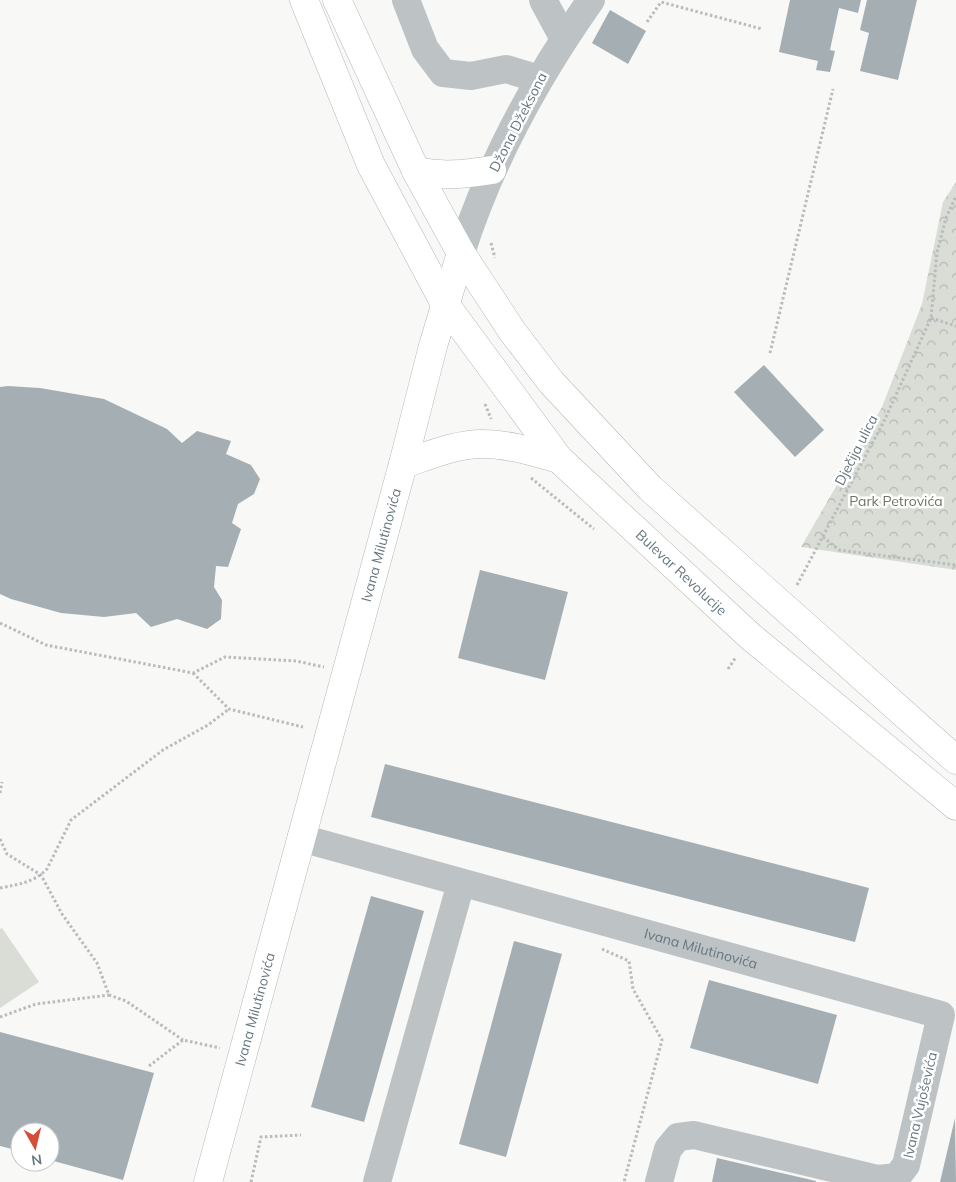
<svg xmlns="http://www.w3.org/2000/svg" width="956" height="1182" font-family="Mulish,sans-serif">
<defs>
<pattern id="forest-crowns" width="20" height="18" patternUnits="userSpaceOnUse" patternTransform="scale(1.25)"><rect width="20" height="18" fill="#d9ddd5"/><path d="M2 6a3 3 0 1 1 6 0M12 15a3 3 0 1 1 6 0" fill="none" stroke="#b4b8b2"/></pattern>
</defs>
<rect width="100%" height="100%" fill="#f8f8f6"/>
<!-- forest -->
<path fill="url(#forest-crowns)" d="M956,182V570L801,547L882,407L922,304L943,202Z"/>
<!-- pitch -->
<path fill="#d9ddd5" d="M2,928L39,982L0,1008V929Z"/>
<!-- building -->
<g fill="#a5afb3">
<path d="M790,0H861L858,13L839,8L830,50L835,51L830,72L816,70L818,61L779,52Z"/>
<path d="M867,0H917L898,80L860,71L869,33L860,30Z"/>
<path d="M610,10L646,31L628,64L592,43Z"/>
<path d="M764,365L824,430L795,457L734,392Z"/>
<path d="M8,386L40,388L104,399L167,429L182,443L197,431L231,441L226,454L251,465L260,479L254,494L238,504L232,523L241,529L228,567L216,566L214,587L222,600L221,619L207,629L177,619L151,627L136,613L104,617L61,613L11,599L0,594V387Z"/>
<path d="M480,570L568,592L545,680L458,658Z"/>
<path d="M385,764L869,888L855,942L371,817Z"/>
<path d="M371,896L424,911L364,1122L311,1107Z"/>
<path d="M514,941L562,954L506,1157L459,1144Z"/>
<path d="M709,980L837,1015L818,1084L690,1048Z"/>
<path d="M0,1032L154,1073L123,1180L50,1160V1132H20V1151L0,1146Z"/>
<path d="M955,1118L956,1182H940Z"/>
<path d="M717,1158L816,1181V1182H712Z"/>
</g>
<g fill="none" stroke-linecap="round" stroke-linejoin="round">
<!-- major casing -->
<g stroke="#b4b9bc" stroke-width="29">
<g id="major">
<path id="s2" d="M304,0L371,165L445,304L559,459L751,637L956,806"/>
<path d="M337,0L416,171L461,253L512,331L551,382L650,488L956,760"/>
<path d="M416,171C442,177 466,174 492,170"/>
<path d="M403,464C428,456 456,444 482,444C509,444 533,452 559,459"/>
<path id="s3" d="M208,1182L403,464L433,346L461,253"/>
</g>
</g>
<!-- path -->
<g stroke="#b8bcbe" stroke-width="3" stroke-dasharray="2.5 2.5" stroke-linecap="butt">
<path d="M647,22L661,2L762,29"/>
<path d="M491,243L495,258"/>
<path d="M931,318L956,326"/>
<path d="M770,353L833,89"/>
<path d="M485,404L491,419"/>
<path d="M531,478L594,529"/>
<path d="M823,537L839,550L956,565"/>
<path d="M797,585L885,419L931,318L937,252L946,218L956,196"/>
<path d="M0,623L46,645L193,673L225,657L296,661L324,667"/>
<path d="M728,669L736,657"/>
<path d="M193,673L229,709L303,727"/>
<path d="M0,793L2,782"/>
<path d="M0,839L7,854L41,875L62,914L97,963L109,995L126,1001L183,1040"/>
<path d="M0,888C19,884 33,883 47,869L71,820L163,750L208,725L229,709"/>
<path d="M602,949L629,961L633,989L662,1040L624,1182"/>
<path d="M0,1017L36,1004L109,995"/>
<path d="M149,1066L183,1040L220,1048"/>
<path d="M251,1182L261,1137L301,1135"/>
</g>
<!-- minor -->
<g stroke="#bdc3c5" stroke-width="28">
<path d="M406,0L425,49L443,73L471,76L506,69L539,79"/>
<path d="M543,0L564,39"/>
<path d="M461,253C490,162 536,78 591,0"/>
<path id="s1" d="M301,838L941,1015L906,1165L897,1177L878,1179L694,1135L678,1137L668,1149L659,1182"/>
<path d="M377,1182L461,883"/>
</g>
<!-- major -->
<use href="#major" stroke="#fff" stroke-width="28"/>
</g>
<g text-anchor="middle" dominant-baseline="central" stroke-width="5" stroke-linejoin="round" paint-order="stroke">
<!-- street labels -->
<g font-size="14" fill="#66777f" stroke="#fff">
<text transform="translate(518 122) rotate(-63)">Džona Džeksona</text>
<text transform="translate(856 450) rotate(-63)">Dječija ulica</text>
<text stroke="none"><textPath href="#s3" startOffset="660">Ivana Milutinovića</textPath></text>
<text stroke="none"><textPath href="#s2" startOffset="695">Bulevar Revolucije</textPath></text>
<text stroke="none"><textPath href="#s1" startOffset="415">Ivana Milutinovića</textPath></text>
<text stroke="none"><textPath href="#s3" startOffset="179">Ivana Milutinovića</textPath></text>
<text transform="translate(920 1105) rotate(-77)">Ivana Vujoševića</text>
</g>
<!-- park labels -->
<g font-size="14" fill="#6a7764" stroke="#fff">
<text x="896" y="501">Park Petrovića</text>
</g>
</g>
<!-- north arrow -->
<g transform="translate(35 1147) rotate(172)"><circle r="24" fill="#ffffff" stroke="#c2c9cc"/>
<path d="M0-4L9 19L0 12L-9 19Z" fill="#d64b39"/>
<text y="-8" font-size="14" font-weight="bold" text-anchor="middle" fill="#66777f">N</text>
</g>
</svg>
